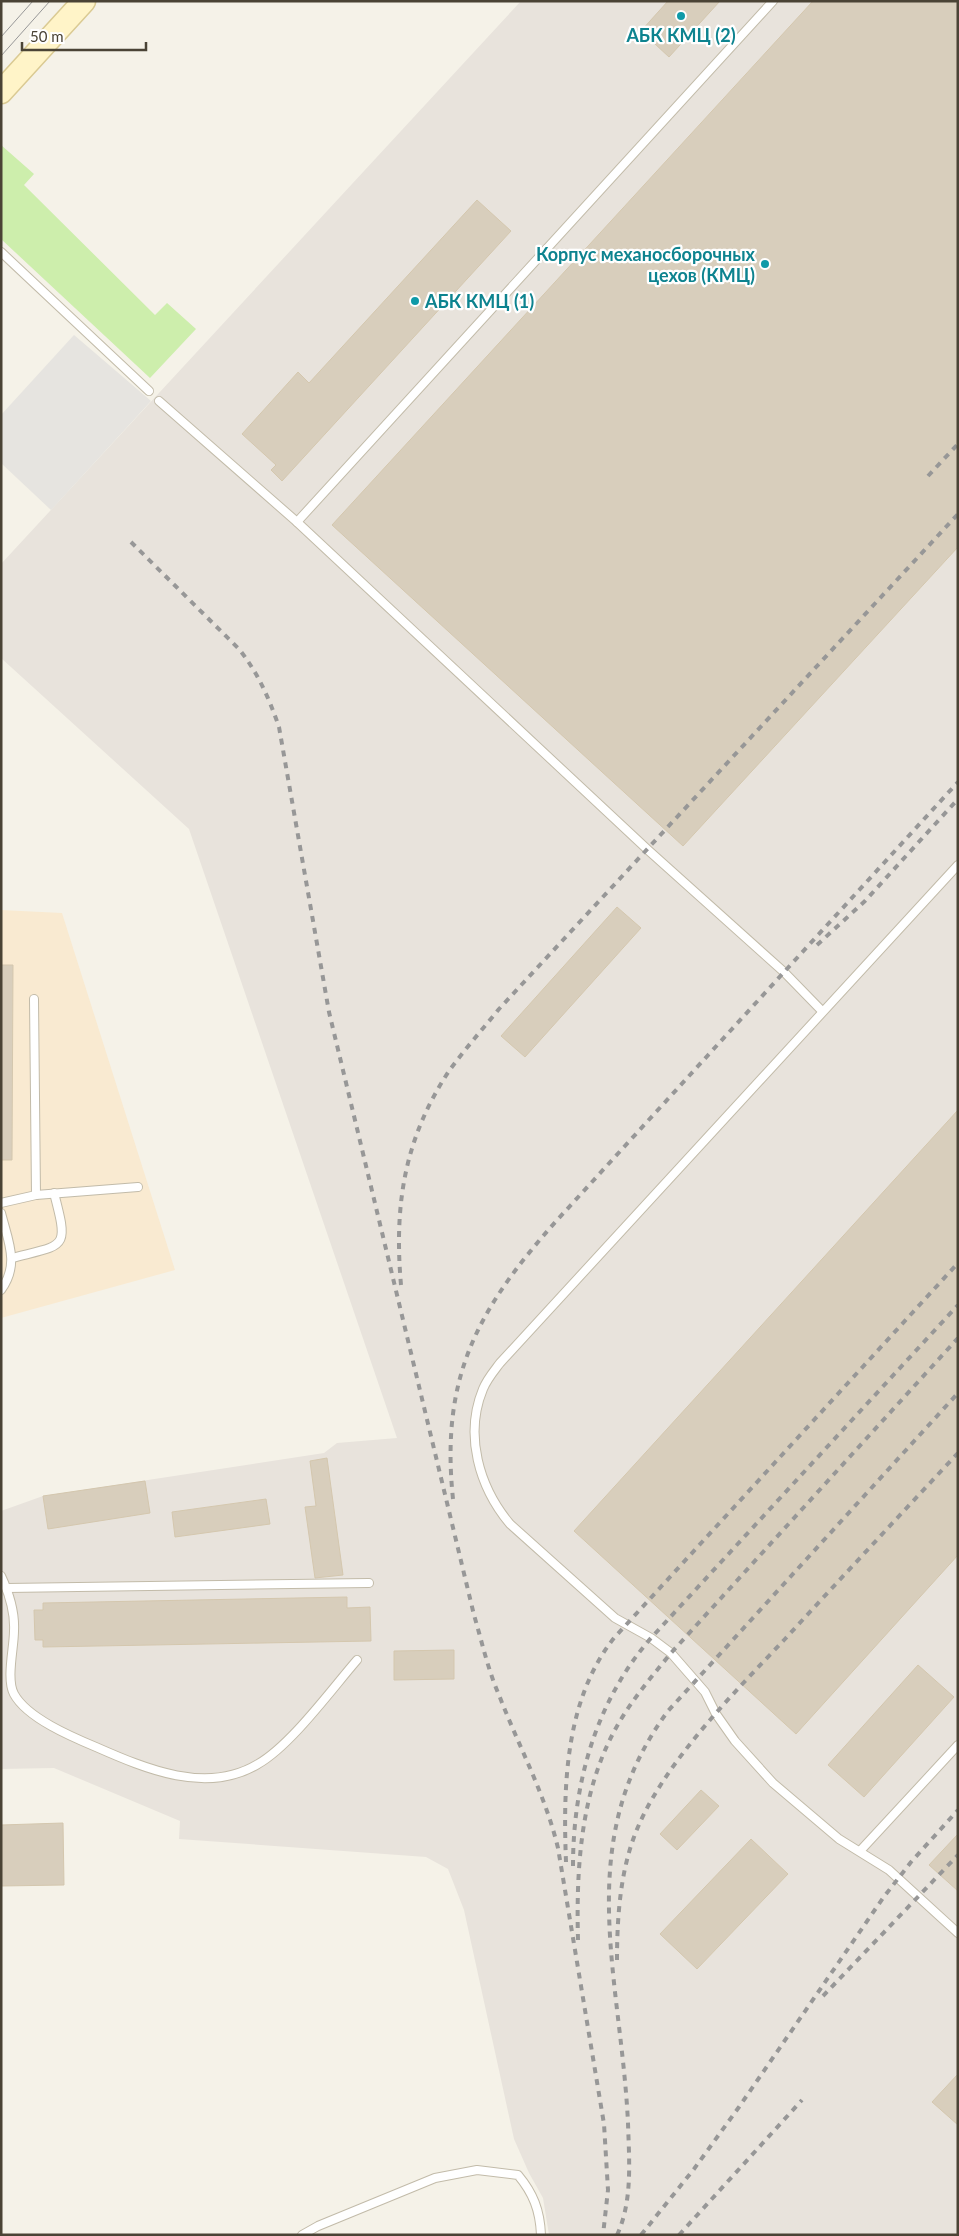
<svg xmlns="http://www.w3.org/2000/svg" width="959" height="2236" font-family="Lato,sans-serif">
<rect width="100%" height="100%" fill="#f5f2e8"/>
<!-- commercial -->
<path fill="#f9ead1" d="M1,910L62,913L175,1270L1,1318Z"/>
<!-- industrial -->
<path fill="#e8e3dc" d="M521,1H958V2235H549L543,2198L529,2173L514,2139L464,1910L448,1869L426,1857L179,1839L180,1821L54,1768L1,1769V1511L43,1496L324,1453L337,1443L397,1438L189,829L1,658V564Z"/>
<!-- grass -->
<path fill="#cdeeac" d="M1,145L34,174L24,185L155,315L167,303L196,329L150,378L1,239Z"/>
<!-- parking -->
<path fill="#e6e4e0" d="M74,335L151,401L51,510L1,463V415Z"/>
<!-- building -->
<g fill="#d8cebc" stroke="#d4c7ae">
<path d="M668,1H720L669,57L641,31Z"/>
<path d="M813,1H956L958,3V547L683,846L332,525Z"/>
<path d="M477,200L511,231L282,481L271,470L276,465L242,434L298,372L309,383Z"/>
<path d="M617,907L641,928L525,1057L501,1036Z"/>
<path d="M1,965H13L12,1160H1Z"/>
<path d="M958,1110V1555L796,1734L574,1531Z"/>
<path d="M327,1458L343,1575L315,1578L305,1507L316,1506L310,1461Z"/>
<path d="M145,1481L150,1513L48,1529L43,1496Z"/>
<path d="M266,1499L270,1524L175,1537L172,1512Z"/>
<path d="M347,1597V1608L370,1607L371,1641L43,1647V1640H35L34,1610H43V1603Z"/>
<path d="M454,1650V1679L394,1680V1651Z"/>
<path d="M918,1665L954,1697L864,1797L828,1765Z"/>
<path d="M701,1790L719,1806L677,1850L660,1834Z"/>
<path d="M63,1823L64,1885L1,1886V1825Z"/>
<path d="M958,1834V1891L929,1865Z"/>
<path d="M751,1839L788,1874L697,1969L660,1934Z"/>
<path d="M958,2074V2125L932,2102Z"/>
</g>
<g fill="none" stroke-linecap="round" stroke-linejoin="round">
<!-- lane casing -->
<g stroke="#c2bba9" stroke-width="10">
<g id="lane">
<path d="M1,252L149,391"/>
<path d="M159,401L297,522L648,850L784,972L822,1011"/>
<path d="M297,522L773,1"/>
<path d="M958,865L500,1363C494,1371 487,1379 483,1389C464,1435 479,1487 510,1524L615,1618L651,1638L671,1653L705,1692L716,1714L735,1741L773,1783L839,1839L889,1870L958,1933"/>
<path d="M36,1195L138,1187"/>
<path d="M1,1203L36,1195L34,999"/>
<path d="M1,1213C8,1241 20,1264 1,1290"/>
<path d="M12,1258C66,1244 69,1250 54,1193"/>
<path d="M1,1576C9,1593 15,1612 14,1631C14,1648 6,1679 14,1694C27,1718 72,1737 96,1747C146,1769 207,1795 258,1764C291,1745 331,1690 357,1660"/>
<path d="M7,1588L369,1583"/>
<path d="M860,1851L958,1745"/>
<path d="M302,2235L318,2226L435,2178L477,2170L518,2175C533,2193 540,2210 541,2235"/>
</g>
</g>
<!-- secondary casing -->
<g stroke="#daca93" stroke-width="25">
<path id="secondary" d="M1,92L84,1"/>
</g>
<!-- lane -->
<use href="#lane" stroke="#fff" stroke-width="8"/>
<!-- secondary -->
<use href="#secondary" stroke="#fff4c8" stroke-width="22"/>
<!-- tram -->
<g stroke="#979797" stroke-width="1">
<path d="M1,37L33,1"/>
<path d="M1,56L50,1"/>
</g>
<!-- rail -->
<g stroke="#979797" stroke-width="4" stroke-dasharray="6 6" stroke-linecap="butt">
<path d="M928,476L958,444"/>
<path d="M131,542L239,649C258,673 269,698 279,727L329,1012L474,1615C482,1642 488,1670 499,1695C519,1747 545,1794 558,1848L604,2124L608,2190L603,2235"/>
<path d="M817,945L865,901L958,799"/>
<path d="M401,1285C394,1206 404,1139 449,1071C464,1050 482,1030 499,1009L958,514"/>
<path d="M453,1499C440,1375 479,1307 559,1218L958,782"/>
<path d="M566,1862C563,1786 565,1700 614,1638L958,1263"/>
<path d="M573,1866C573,1783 596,1701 651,1638L958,1305"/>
<path d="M578,1940C576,1865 581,1786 620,1721C635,1696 653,1675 671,1653L958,1338"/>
<path d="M617,1960C617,1919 620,1875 634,1837C660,1766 734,1693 785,1639C842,1577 900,1515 958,1453"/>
<path d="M823,1996L958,1855"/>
<path d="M617,2235C633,2201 629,2159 628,2123C621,1976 571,1842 668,1711L958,1393"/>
<path d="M641,2235L694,2169L739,2107L883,1898L911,1862L958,1810"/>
<path d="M679,2235L802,2100"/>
</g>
</g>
<!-- markers -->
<g fill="#0f9aa8" stroke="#fff" stroke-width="2">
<circle cx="681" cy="16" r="5"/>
<circle cx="765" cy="264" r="5"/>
<circle cx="415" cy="301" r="5"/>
</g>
<g text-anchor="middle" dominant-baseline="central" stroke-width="4.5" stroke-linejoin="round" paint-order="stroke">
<!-- culture labels -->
<g font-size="18" font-weight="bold" fill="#0d838f" stroke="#fff">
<text x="681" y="35">АБК КМЦ (2)</text>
<text x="755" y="254" text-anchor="end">Корпус механосборочных<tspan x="755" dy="21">цехов (КМЦ)</tspan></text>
<text x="425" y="301" text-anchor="start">АБК КМЦ (1)</text>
</g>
</g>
<!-- border -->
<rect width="959" height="2236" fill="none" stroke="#4a4335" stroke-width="5"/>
<!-- scale -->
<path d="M22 42v8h124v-8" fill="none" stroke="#4a4335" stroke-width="2.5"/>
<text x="30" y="42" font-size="15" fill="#4a4335" stroke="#ffffff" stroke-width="4" paint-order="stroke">50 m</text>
</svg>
